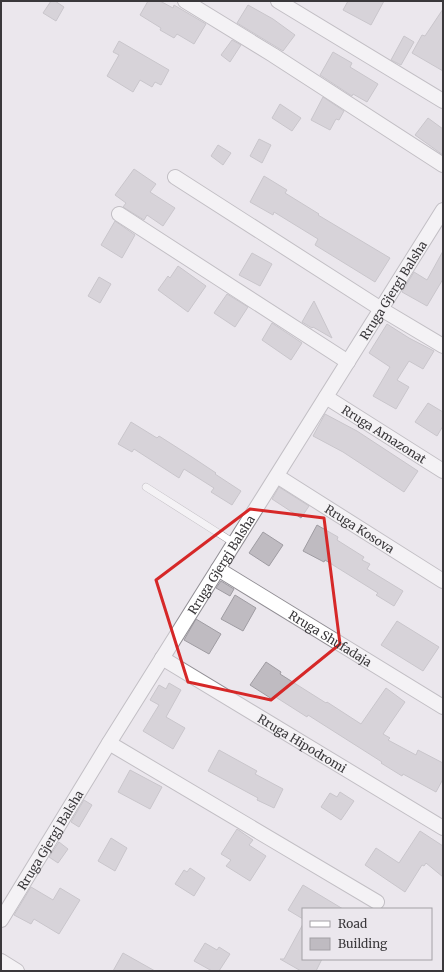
<svg xmlns="http://www.w3.org/2000/svg" width="444" height="972" font-family="Merriweather,serif">
<rect width="100%" height="100%" fill="#ebe7ed"/>
<!-- building -->
<g fill="#bfbbc1" stroke="#9f9ca2">
<path d="M51,1H55L64,7L56,21L43,13Z"/>
<path d="M148,1H160L173,8L174,5L206,24L194,44L177,34L174,38L160,30L161,28L140,15Z"/>
<path d="M348,1H384L371,25L343,10Z"/>
<path d="M248,5L273,19L295,35L283,51L237,23Z"/>
<path d="M443,9V71L412,53L422,35L425,36Z"/>
<path d="M404,36L414,42L401,65L391,60Z"/>
<path d="M232,40L241,45L230,62L221,55Z"/>
<path d="M119,41L169,70L161,85L155,82L152,87L140,80L133,92L107,76L119,55L113,52Z"/>
<path d="M333,52L352,63L350,67L378,84L367,102L353,94L352,96L320,75Z"/>
<path d="M323,97L344,111L339,120L336,119L330,130L311,120Z"/>
<path d="M280,104L301,118L292,131L272,118Z"/>
<path d="M428,118L443,129V155L415,135Z"/>
<path d="M259,139L271,145L262,163L250,156Z"/>
<path d="M218,145L231,153L223,165L211,156Z"/>
<path d="M134,169L156,184L150,192L175,208L163,226L147,215L144,220L123,207L126,203L115,195Z"/>
<path d="M264,176L287,190L285,193L319,214L318,215L390,258L375,282L315,245L318,239L274,212L273,215L250,202Z"/>
<path d="M115,221L135,235L122,258L101,245Z"/>
<path d="M443,251V279L427,306L402,292L414,272L427,280Z"/>
<path d="M252,253L272,264L260,286L239,275Z"/>
<path d="M178,266L206,286L188,312L158,290L168,276L170,278Z"/>
<path d="M99,277L111,284L100,303L88,296Z"/>
<path d="M227,294L248,307L235,327L214,313Z"/>
<path d="M314,301L332,338L313,327L312,328L302,322Z"/>
<path d="M272,323L302,343L291,360L262,340Z"/>
<path d="M387,324L409,338L434,351L423,369L409,361L397,380L409,387L396,409L373,396L390,367L369,353Z"/>
<path d="M428,403L443,412V426L437,436L415,422Z"/>
<path d="M325,414L357,431L418,471L404,492L343,452L313,436Z"/>
<path d="M131,422L157,438L159,436L192,457L216,473L215,474L241,491L232,505L211,492L214,488L184,469L179,478L134,449L132,452L118,444Z"/>
<path d="M279,487L309,506L301,518L272,499Z"/>
<path d="M317,525L338,537L337,540L364,557L362,560L370,564L367,569L403,591L394,606L376,595L378,593L325,560L324,562L303,551Z"/>
<path d="M263,532L283,545L269,566L249,553Z"/>
<path d="M221,581L234,589L230,596L216,588Z"/>
<path d="M235,595L256,608L243,631L221,619Z"/>
<path d="M196,619L221,634L209,654L184,640Z"/>
<path d="M397,621L439,647L423,671L381,645Z"/>
<path d="M266,662L281,672L280,674L326,703L327,702L361,724L386,688L405,702L383,734L390,738L388,740L416,755L418,750L443,763V779L436,792L403,774L402,776L381,763L382,762L308,715L307,717L274,696L272,699L250,685Z"/>
<path d="M169,683L181,690L166,717L185,728L173,749L143,731L159,705L150,700L159,685L166,689Z"/>
<path d="M219,750L257,771L255,774L283,789L274,808L257,800L258,798L208,771Z"/>
<path d="M130,770L162,787L150,809L118,792Z"/>
<path d="M340,792L354,801L341,820L321,807L330,793L337,797Z"/>
<path d="M84,800L92,805L79,827L71,822Z"/>
<path d="M237,829L253,840L249,845L266,856L250,881L226,866L231,860L221,854Z"/>
<path d="M420,831L443,846V877L426,863L424,866L422,865L405,892L365,865L376,848L399,863Z"/>
<path d="M111,838L127,848L115,871L98,861Z"/>
<path d="M59,842L68,849L58,863L49,857Z"/>
<path d="M190,868L205,878L194,896L175,884L184,870L187,872Z"/>
<path d="M303,885L343,909H303V919L288,910Z"/>
<path d="M31,887L53,900L60,888L80,900L59,934L34,919L31,924L14,915Z"/>
<path d="M303,924V959H322L316,971H301L280,959H284Z"/>
<path d="M205,943L217,950L219,947L230,954L219,971H212L194,961Z"/>
<path d="M123,953L155,971H113Z"/>
</g>
<g fill="none" stroke-linecap="round" stroke-linejoin="round">
<!-- service casing -->
<g stroke="#918e94" stroke-width="8">
<path id="service" d="M146,487L234,543"/>
</g>
<!-- minor casing -->
<g stroke="#918e94" stroke-width="16">
<g id="minor">
<path d="M185,1L273,55L443,165"/>
<path d="M278,1L443,101"/>
<path d="M175,177L381,309L443,346"/>
<path d="M119,214L348,362"/>
<path id="s1" d="M326,397L443,471"/>
<path id="s2" d="M277,476L443,581"/>
<path id="s3" d="M218,569L443,707"/>
<path id="s4" d="M162,658L443,828"/>
<path d="M109,743L377,902"/>
<path id="s5" d="M1,920L109,743L443,210"/>
<path d="M1,961L17,971"/>
</g>
</g>
<!-- service -->
<use href="#service" stroke="#fff" stroke-width="7"/>
<!-- minor -->
<use href="#minor" stroke="#fff" stroke-width="14"/>
</g>
<!-- marked area -->
<path d="M0 0H444V972H0ZM250,509L324,518L340,644L271,700L188,682L156,580Z" fill="#ebe7ed" fill-opacity=".55" fill-rule="evenodd"/>
<path fill="none" stroke="#d62828" stroke-width="3" stroke-linejoin="round" d="M250,509L324,518L340,644L271,700L188,682L156,580Z"/>
<g text-anchor="middle" dominant-baseline="central" stroke-width="3" stroke-linejoin="round" paint-order="stroke">
<!-- street labels -->
<g font-size="12" fill="#3a383b" stroke="#ebe7ed">
<text stroke="none"><textPath href="#s5" startOffset="742">Rruga Gjergj Balsha</textPath></text>
<text stroke="none"><textPath href="#s1" startOffset="69">Rruga Amazonat</textPath></text>
<text stroke="none"><textPath href="#s2" startOffset="98">Rruga Kosova</textPath></text>
<text stroke="none"><textPath href="#s5" startOffset="418">Rruga Gjergj Balsha</textPath></text>
<text stroke="none"><textPath href="#s3" startOffset="132">Rruga Shufadaja</textPath></text>
<text stroke="none"><textPath href="#s4" startOffset="164">Rruga Hipodromi</textPath></text>
<text stroke="none"><textPath href="#s5" startOffset="94">Rruga Gjergj Balsha</textPath></text>
</g>
</g>
<!-- border -->
<rect width="444" height="972" fill="none" stroke="#3a383b" stroke-width="4"/>
<!-- legend -->
<rect x="302" y="908" width="130" height="52" fill="#ebe7ed" stroke="#a4a1a6"/>
<rect x="310" y="921" width="20" height="6" fill="#ffffff" stroke="#a4a1a6"/>
<text x="338" y="928" font-size="12" fill="#3a383b">Road</text>
<rect x="310" y="938" width="20" height="12" fill="#bfbbc1" stroke="#a4a1a6"/>
<text x="338" y="948" font-size="12" fill="#3a383b">Building</text>
</svg>
